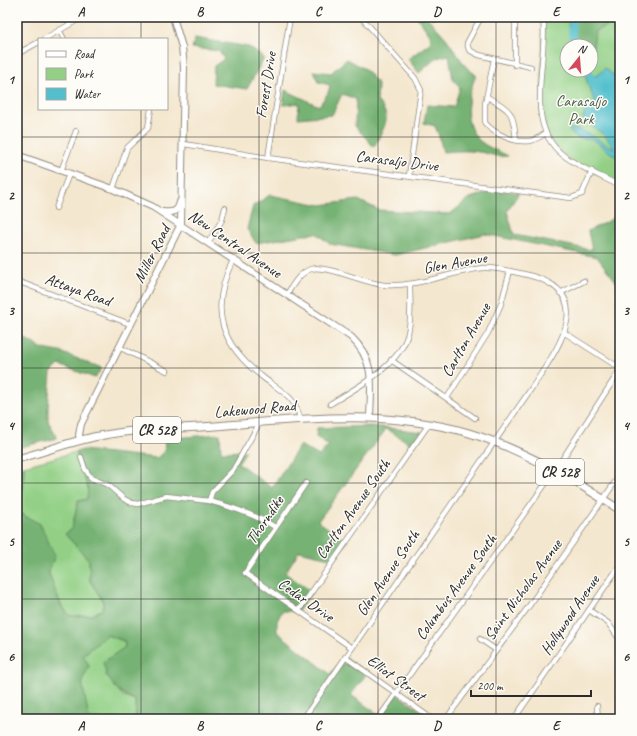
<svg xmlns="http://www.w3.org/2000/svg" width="637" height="736" font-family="Caveat,sans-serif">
<rect width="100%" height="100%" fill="#fdfcf7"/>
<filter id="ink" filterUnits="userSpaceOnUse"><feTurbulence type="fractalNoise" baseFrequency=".025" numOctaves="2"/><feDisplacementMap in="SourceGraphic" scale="8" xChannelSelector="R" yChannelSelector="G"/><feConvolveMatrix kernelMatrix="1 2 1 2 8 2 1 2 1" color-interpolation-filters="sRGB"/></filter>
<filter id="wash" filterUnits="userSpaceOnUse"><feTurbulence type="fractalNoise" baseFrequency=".012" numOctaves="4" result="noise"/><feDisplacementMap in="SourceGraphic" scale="16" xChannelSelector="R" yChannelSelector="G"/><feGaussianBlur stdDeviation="0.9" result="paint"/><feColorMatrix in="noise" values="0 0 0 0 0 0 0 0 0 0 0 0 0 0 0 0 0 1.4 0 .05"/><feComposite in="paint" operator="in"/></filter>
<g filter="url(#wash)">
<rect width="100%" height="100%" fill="#f4e7cf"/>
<!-- green -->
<g fill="#93d086" stroke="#5f7e58" fill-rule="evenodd">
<path d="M543,17H620V186L571,161L552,144L541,117ZM567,46H591V70H567Z"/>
<path d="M76,452L88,489L87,499L78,501L72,529L66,535L89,560L90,581L103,601V609L92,615L70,616C48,591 45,555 40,524L17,512V495L23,489L24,466Z"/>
<path d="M107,635L124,641L125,647L105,674L123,696L135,700L136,719H89L81,681L89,666L83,655Z"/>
</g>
<!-- forest -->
<g fill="#76b273" stroke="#506e4f">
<path d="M417,17H427L446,38L466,67L476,75C468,95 461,121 478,139C485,147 499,151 508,156C497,158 489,153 479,152C467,150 455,151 443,152L439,136L435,126L424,123L427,105L454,107L460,87L453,80L449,55L436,58L419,73L408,59L431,42L430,35Z"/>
<path d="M570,17H620V22L603,27L595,32L591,64V46H575L568,23Z"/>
<path d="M195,38L249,47L264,58L247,89L213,84L214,66L224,59L219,51L192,48Z"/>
<path d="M347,59L365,69L378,84L377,101C394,118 383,128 374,147L355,126L356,99L342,94L332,115L298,118L299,103L283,105L285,90L319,106L328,93L330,85L318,82L314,71L331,73Z"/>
<path d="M498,190L519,193L507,211L514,235L592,250L588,231L612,219L620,212V282L618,284L597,257L485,234L395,255L330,244L316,233L256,243L247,229L253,206L270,195L321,205L358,200L379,210L450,214L470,198Z"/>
<path d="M17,334L43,349L60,352L102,368L95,378L59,365L51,373L48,407V421L57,438L17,448V360L19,351L17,350Z"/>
<path d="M372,426L422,432L413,445L386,429L318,521L347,542L334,559L299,551L285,573L312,592L298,611H282L277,621V632L330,674L345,657L367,673L351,695L379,715L396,694L433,719H136L135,700C118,694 106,680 103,662L125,647L124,641L107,635L83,655L89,666L82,681L89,719H17V512L40,524L55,556L48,571L61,606L70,616L92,615L103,609V601L90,581L89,560L65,534L72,528L78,501L87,499L88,489L76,452L83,450L157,458L165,450L164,439L220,434L221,452L246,451L238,463L272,488L300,445L319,456L329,445L316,437L317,428Z"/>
<path d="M24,466L23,489L17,495V468Z"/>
</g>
<!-- water -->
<path fill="#53bfcd" stroke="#3f757c" d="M620,51V160L594,140L577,138L568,129C582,127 602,143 614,149C606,132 596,131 583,118L586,108L598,109L588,85L585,74L597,76L605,68L613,75L618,70L616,54Z"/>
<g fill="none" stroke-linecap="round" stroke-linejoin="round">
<!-- river -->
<g stroke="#53bfcd" stroke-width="7">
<path d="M572,17V33L575,46"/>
<path d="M587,70L595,84"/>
</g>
</g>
</g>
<g filter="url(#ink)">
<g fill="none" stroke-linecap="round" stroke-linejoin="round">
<!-- minor casing -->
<g stroke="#90897d" stroke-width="6">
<g id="minor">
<path d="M361,17L415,78L421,90L409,176"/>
<path d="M481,17L467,43L469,50L479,55L531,67"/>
<path d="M515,17V65"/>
<path d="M543,17C549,60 522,123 563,155C580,168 601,176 620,186"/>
<path d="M436,20L437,17"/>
<path d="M59,30L64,39"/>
<path d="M44,39L83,17"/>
<path d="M17,54L39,42"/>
<path d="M494,59L485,104V123C494,134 515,143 529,141C535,141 541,136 546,133"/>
<path d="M487,97C512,111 513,111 516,140"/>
<path d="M184,144L268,158L571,198L582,194L592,171"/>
<path d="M268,158L290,17"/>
<path d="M61,171L76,131"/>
<path d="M113,189L127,148L148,128L151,109"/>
<path d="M56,208L69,174"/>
<path d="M208,243L222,220L225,208"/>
<path d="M233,260C208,310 221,346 265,379C281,391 296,397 300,419"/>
<path d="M17,281L130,324"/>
<path d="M560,293L584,281"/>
<path d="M287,294C293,285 299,273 311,269C325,264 366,284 385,285C419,287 450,272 483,268C498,267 513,272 528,275C601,293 556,351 531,389L303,719"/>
<path d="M565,333L620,368"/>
<path d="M119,347L167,371"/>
<path d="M391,360L475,418"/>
<path d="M447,398L488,333L501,304L510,271"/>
<path d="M330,404C356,388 400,366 408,333C412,317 410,300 410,284"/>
<path d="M81,457L85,469L91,478L108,485L124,499L132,503L138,504L166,496L209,501L212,492L233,470L260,422"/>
<path d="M306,483L245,573L352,648"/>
<path d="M209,501C232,507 254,514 275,527"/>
<path d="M299,610L429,424"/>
<path d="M589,610L608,623L620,640"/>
<path d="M480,639L496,650"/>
<path d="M345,657L432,719"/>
<path d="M597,706L598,719"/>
<path d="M378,719L556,469L620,370"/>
<path d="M446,719L529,606L620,475"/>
<path d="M514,719L620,565"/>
</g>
</g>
<!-- tertiary casing -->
<g stroke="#90897d" stroke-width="8">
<g id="tertiary">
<path d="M17,155L113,189L153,207L351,337C376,361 371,386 370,417"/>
<path d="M163,212C173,213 178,212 180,202"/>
<path d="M80,440L79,435L81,424L181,224L184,67L182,47L173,17"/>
</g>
</g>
<!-- primary casing -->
<g stroke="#90897d" stroke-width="9">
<path id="primary" d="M17,459C45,452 71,441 99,436C137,428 177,429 215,426C301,419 385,409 469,433C525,450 572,479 620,510"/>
</g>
<!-- minor -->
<use href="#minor" stroke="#fff" stroke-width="4.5"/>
<!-- tertiary -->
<use href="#tertiary" stroke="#fff" stroke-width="6"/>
<!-- primary -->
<use href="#primary" stroke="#fff" stroke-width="7"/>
</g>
</g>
<!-- grid -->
<path fill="none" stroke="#2b2b2b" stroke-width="1" stroke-opacity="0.55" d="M141,17V39M259,17V719M378,17V719M496,17V719M141,109V719M17,137H620M17,253H620M17,368H620M17,483H620M17,599H620"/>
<g text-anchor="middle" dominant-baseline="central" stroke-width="3" stroke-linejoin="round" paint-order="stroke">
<!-- shield labels -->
<g fill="#fdfcf7" stroke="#6a6a68" stroke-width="1">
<rect x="133" y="417" width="48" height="26" rx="3"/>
<rect x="536" y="459" width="48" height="26" rx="3"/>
</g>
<g font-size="15" font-weight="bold" fill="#2b2b2b">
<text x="157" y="430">CR 528</text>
<text x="560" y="472">CR 528</text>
</g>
<!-- street labels -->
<g font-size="16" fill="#2b2b2b" stroke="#fdfcf7">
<text transform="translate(266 85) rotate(-81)">Forest Drive</text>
<text transform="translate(397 161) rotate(7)">Carasaljo Drive</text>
<text transform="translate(235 244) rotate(34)">New Central Avenue</text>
<text transform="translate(152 254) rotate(-63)">Miller Road</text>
<text transform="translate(455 263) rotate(-10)">Glen Avenue</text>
<text transform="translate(78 290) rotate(20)">Attaya Road</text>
<text transform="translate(466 340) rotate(-60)">Carlton Avenue</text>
<text transform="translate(255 409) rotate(-5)">Lakewood Road</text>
<text transform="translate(353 509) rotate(-55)">Carlton Avenue South</text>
<text transform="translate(265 520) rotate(-56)">Thorndike</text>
<text transform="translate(388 573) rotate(-56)">Glen Avenue South</text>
<text transform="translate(456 587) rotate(-54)">Columbus Avenue South</text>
<text transform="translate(523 590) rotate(-54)">Saint Nicholas Avenue</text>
<text transform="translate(306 600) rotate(35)">Cedar Drive</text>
<text transform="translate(570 615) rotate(-56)">Hollywood Avenue</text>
<text transform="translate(396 678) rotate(36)">Elliot Street</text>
</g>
<!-- park labels -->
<g font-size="16" fill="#4a5d46" stroke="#fdfcf7">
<text x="581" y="101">Carasaljo<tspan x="581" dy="18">Park</tspan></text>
</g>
</g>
<!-- margin -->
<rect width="637" height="736" fill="none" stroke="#fdfcf7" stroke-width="44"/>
<!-- legend -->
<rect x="38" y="38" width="130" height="72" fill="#fdfcf7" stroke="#a9a8a5"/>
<rect x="46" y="51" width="20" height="6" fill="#ffffff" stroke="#a9a8a5"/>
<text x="74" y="58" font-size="12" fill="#2b2b2b">Road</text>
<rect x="46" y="68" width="20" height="12" fill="#93d086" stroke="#a9a8a5"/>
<text x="74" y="78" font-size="12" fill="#2b2b2b">Park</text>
<rect x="46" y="88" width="20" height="12" fill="#53bfcd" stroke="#a9a8a5"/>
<text x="74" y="98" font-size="12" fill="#2b2b2b">Water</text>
<!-- north arrow -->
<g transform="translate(579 58) rotate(17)"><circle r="19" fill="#fdfcf7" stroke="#a9a8a5"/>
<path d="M0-3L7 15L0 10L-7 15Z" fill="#d1495b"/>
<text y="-6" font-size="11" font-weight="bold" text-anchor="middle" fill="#2b2b2b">N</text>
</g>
<!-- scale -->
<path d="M471 690v6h120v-6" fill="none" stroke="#2b2b2b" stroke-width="2"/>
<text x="477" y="690" font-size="12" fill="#2b2b2b" stroke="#fdfcf7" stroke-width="3" paint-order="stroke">200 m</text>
<rect x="22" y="22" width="593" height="692" fill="none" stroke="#2b2b2b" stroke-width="1.5"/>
<g font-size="13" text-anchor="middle" font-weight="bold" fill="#2b2b2b">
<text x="81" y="16">A</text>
<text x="200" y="16">B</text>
<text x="318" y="16">C</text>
<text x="437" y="16">D</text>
<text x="556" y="16">E</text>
<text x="11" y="84">1</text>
<text x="626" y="84">1</text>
<text x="11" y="200">2</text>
<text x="626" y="200">2</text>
<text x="11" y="315">3</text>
<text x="626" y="315">3</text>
<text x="11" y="430">4</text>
<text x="626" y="430">4</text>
<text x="11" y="546">5</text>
<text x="626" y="546">5</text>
<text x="11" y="661">6</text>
<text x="626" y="661">6</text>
<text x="81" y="730">A</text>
<text x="200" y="730">B</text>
<text x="318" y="730">C</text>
<text x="437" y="730">D</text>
<text x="556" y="730">E</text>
</g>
</svg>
